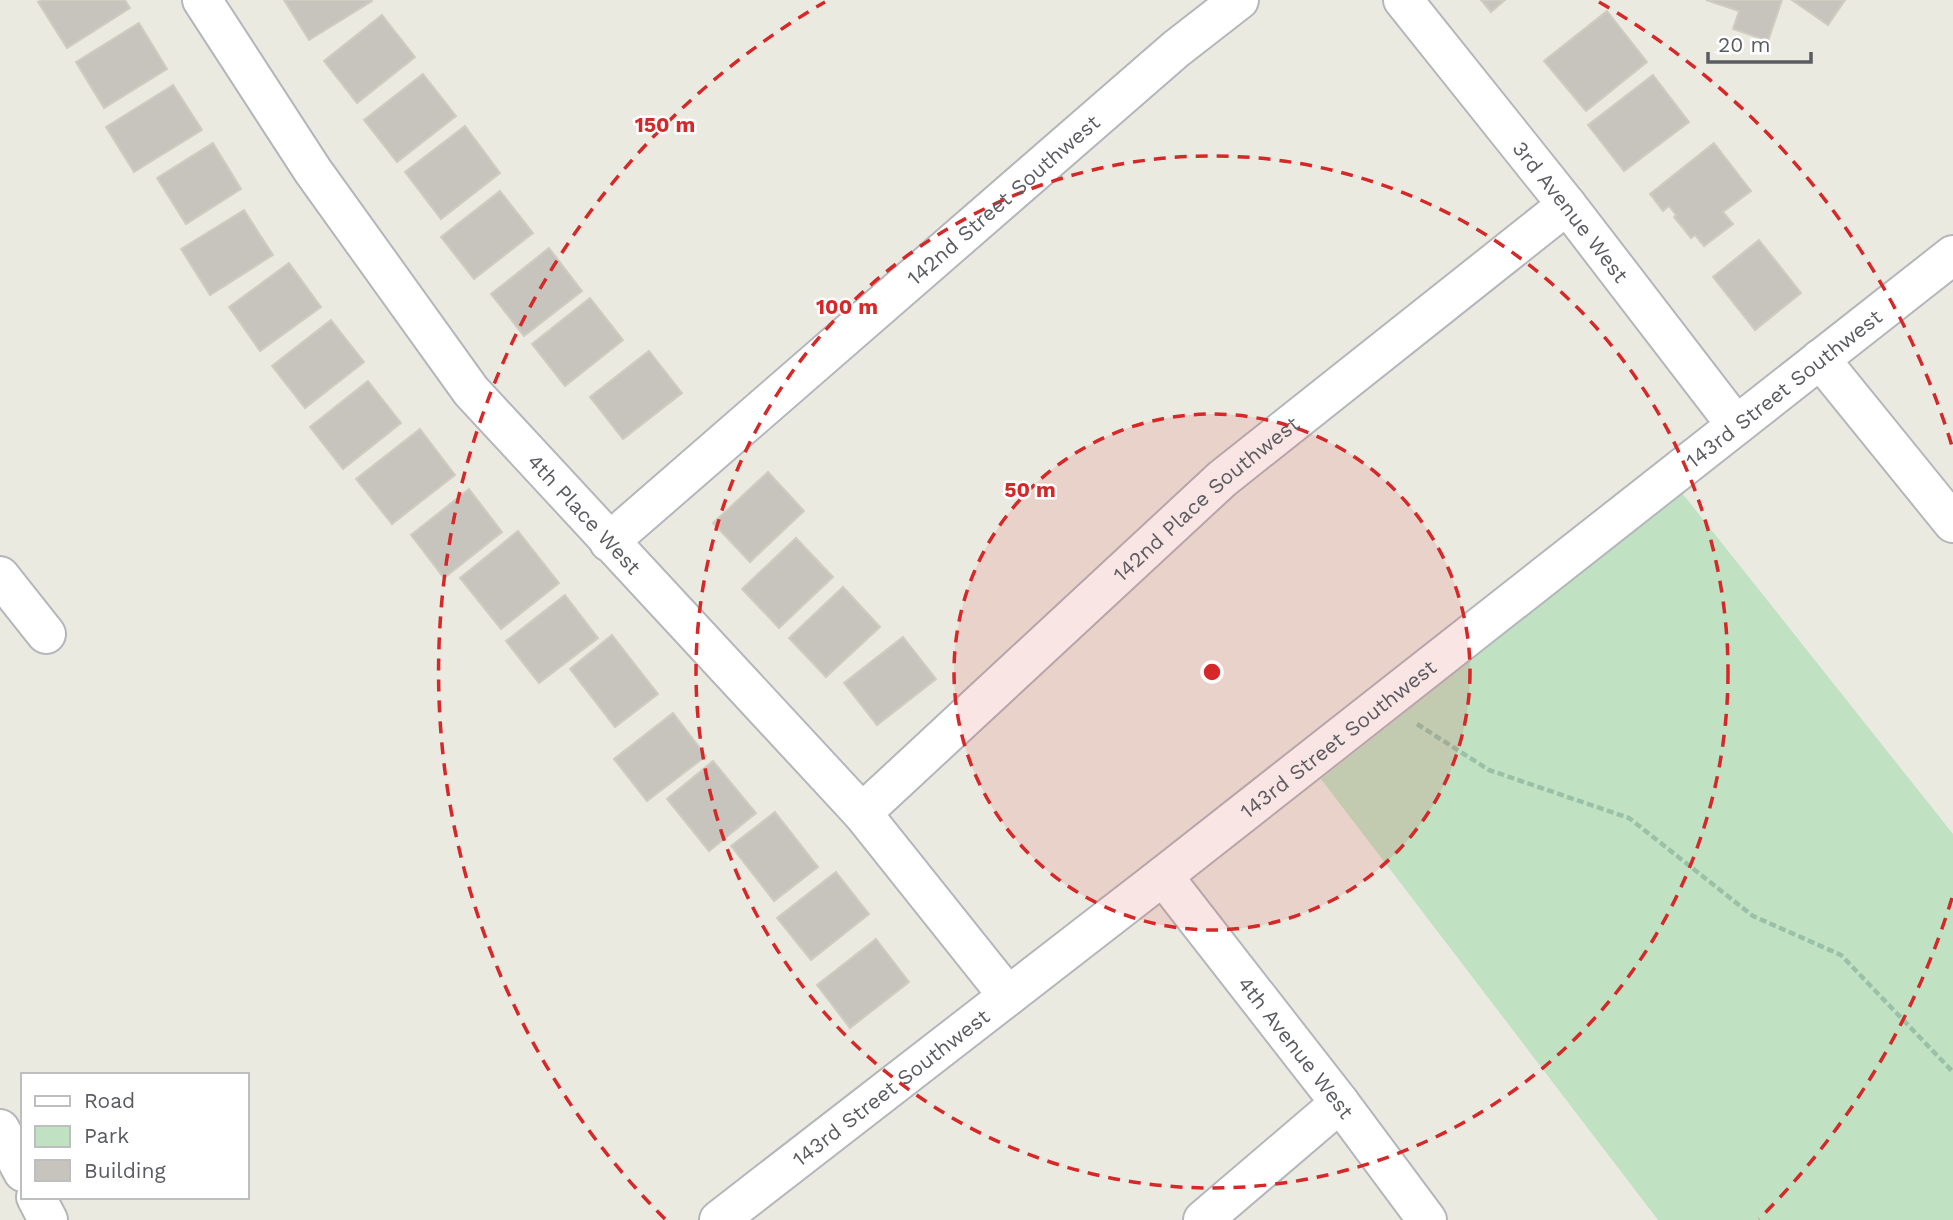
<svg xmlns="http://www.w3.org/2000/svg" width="1953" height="1220" font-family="'Work Sans',sans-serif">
<rect width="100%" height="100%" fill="#ebeae1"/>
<!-- green -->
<path fill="#c0e1c2" d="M1682,493L1953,834V1220H1658L1321,779Z"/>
<!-- building -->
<g fill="#c7c4be" stroke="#cfccc0" stroke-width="2">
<path d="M42,0H125L130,8L67,48L38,2Z"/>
<path d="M284,0H371L372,1L309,40Z"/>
<path d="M1481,0H1505L1491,12Z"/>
<path d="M1706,0H1782L1768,41L1733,29L1739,11Z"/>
<path d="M1792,0H1845L1828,25Z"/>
<path d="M1607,11L1647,62L1586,111L1544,61Z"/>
<path d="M382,15L415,57L357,103L324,61Z"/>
<path d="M139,23L167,69L104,108L76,62Z"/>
<path d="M423,74L456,116L397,162L364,120Z"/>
<path d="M1653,75L1689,122L1624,171L1588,125Z"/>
<path d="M173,85L202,130L134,172L106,127Z"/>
<path d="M465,126L500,173L441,219L405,172Z"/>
<path d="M213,143L241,189L186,224L157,178Z"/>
<path d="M1714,143L1751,191L1723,212L1733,224L1704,246L1695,235L1691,238L1674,217L1676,215L1669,206L1663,211L1650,194Z"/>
<path d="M500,191L533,233L474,279L441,237Z"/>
<path d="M244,210L273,255L210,295L181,249Z"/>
<path d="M1759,240L1801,293L1755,330L1713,277Z"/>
<path d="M549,248L582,291L524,336L491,294Z"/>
<path d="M289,263L321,307L260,351L229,307Z"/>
<path d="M590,298L623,340L565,386L532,344Z"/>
<path d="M331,320L364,362L305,408L272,366Z"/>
<path d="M649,351L682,393L623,439L590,397Z"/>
<path d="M368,381L401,423L343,469L310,427Z"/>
<path d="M420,429L455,475L392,524L356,479Z"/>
<path d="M768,472L804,511L750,562L713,523Z"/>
<path d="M469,489L502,532L444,578L411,535Z"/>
<path d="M518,531L559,583L501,629L460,578Z"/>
<path d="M796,538L833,577L779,628L742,589Z"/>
<path d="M843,587L880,627L826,677L789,638Z"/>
<path d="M565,595L598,638L539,683L506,641Z"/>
<path d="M612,635L658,694L615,727L570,669Z"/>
<path d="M903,637L936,679L877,725L844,683Z"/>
<path d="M673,713L706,756L647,801L614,759Z"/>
<path d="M713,761L756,813L709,851L667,799Z"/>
<path d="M775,812L818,867L774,901L731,846Z"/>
<path d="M836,872L869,914L811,960L777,918Z"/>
<path d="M876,939L909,982L850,1028L817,985Z"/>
</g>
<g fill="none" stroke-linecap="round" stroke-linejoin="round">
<!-- minor casing -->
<g stroke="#b4b6bb" stroke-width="42">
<g id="minor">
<path id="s1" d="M202,0L313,171L471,391L862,813L1008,996"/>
<path id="s2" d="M1403,0L1567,205L1736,425"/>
<path d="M1820,359L1953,523"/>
<path id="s3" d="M609,542L1176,49L1239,0"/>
<path d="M0,576L46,634"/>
<path id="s4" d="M862,813L1222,479L1567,205"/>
<path id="s5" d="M1163,876L1340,1103L1427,1220"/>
<path d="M0,1129L23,1172"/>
<path d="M36,1197L48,1220"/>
<path id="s6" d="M719,1220L1163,876L1953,255"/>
<path d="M1203,1220L1340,1103"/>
</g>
</g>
<!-- path -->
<path stroke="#9ac1a8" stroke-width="4.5" stroke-dasharray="7 3.5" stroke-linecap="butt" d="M1417,724L1489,770L1629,818L1753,916L1841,955L1953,1072"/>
<!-- minor -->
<use href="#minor" stroke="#fff" stroke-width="38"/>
</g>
<!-- distance rings -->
<circle cx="1212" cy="672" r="258" fill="#d62828" fill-opacity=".12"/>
<g fill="none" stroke="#d62828" stroke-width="3.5" stroke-dasharray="12 9">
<circle cx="1212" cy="672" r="258"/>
<circle cx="1212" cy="672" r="516"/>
<path d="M1952 898A774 774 0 0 1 1759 1219M665 1219A774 774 0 0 1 825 2M1599 2A774 774 0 0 1 1952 446"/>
</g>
<g text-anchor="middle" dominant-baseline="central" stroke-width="5" stroke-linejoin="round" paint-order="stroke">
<!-- street labels -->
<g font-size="21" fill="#5a5c61" stroke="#fff">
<text stroke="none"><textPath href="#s3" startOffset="522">142nd Street Southwest</textPath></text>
<text stroke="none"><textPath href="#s2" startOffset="270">3rd Avenue West</textPath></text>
<text stroke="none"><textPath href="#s6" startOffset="1351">143rd Street Southwest</textPath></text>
<text stroke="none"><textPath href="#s4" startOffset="466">142nd Place Southwest</textPath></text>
<text stroke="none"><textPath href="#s1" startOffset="642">4th Place West</textPath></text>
<text stroke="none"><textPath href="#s6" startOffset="784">143rd Street Southwest</textPath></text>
<text stroke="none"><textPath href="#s5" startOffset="217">4th Avenue West</textPath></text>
<text stroke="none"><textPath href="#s6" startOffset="217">143rd Street Southwest</textPath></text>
</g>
</g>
<circle cx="1212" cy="672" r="10" fill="#d62828" stroke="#fff" stroke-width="3.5"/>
<g font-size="21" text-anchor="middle" font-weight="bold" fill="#d62828" stroke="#fff" stroke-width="5" stroke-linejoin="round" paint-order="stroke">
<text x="665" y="132">150 m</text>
<text x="847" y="314">100 m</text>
<text x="1030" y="497">50 m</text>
</g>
<!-- legend -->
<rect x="21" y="1073" width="228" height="126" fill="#ffffff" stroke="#bdbec0" stroke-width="2"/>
<rect x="35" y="1096" width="35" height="10" fill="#ffffff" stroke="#bdbec0" stroke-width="2"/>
<text x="84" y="1108" font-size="21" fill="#5a5c61">Road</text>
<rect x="35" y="1126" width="35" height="21" fill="#c0e1c2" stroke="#bdbec0" stroke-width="2"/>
<text x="84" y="1143" font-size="21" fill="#5a5c61">Park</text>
<rect x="35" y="1160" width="35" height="21" fill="#c7c4be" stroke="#bdbec0" stroke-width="2"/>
<text x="84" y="1178" font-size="21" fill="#5a5c61">Building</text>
<!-- scale -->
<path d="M1708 52v10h103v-10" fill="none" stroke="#5a5c61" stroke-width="3.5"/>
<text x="1718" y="52" font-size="21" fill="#5a5c61" stroke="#ffffff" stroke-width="5" paint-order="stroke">20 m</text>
</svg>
